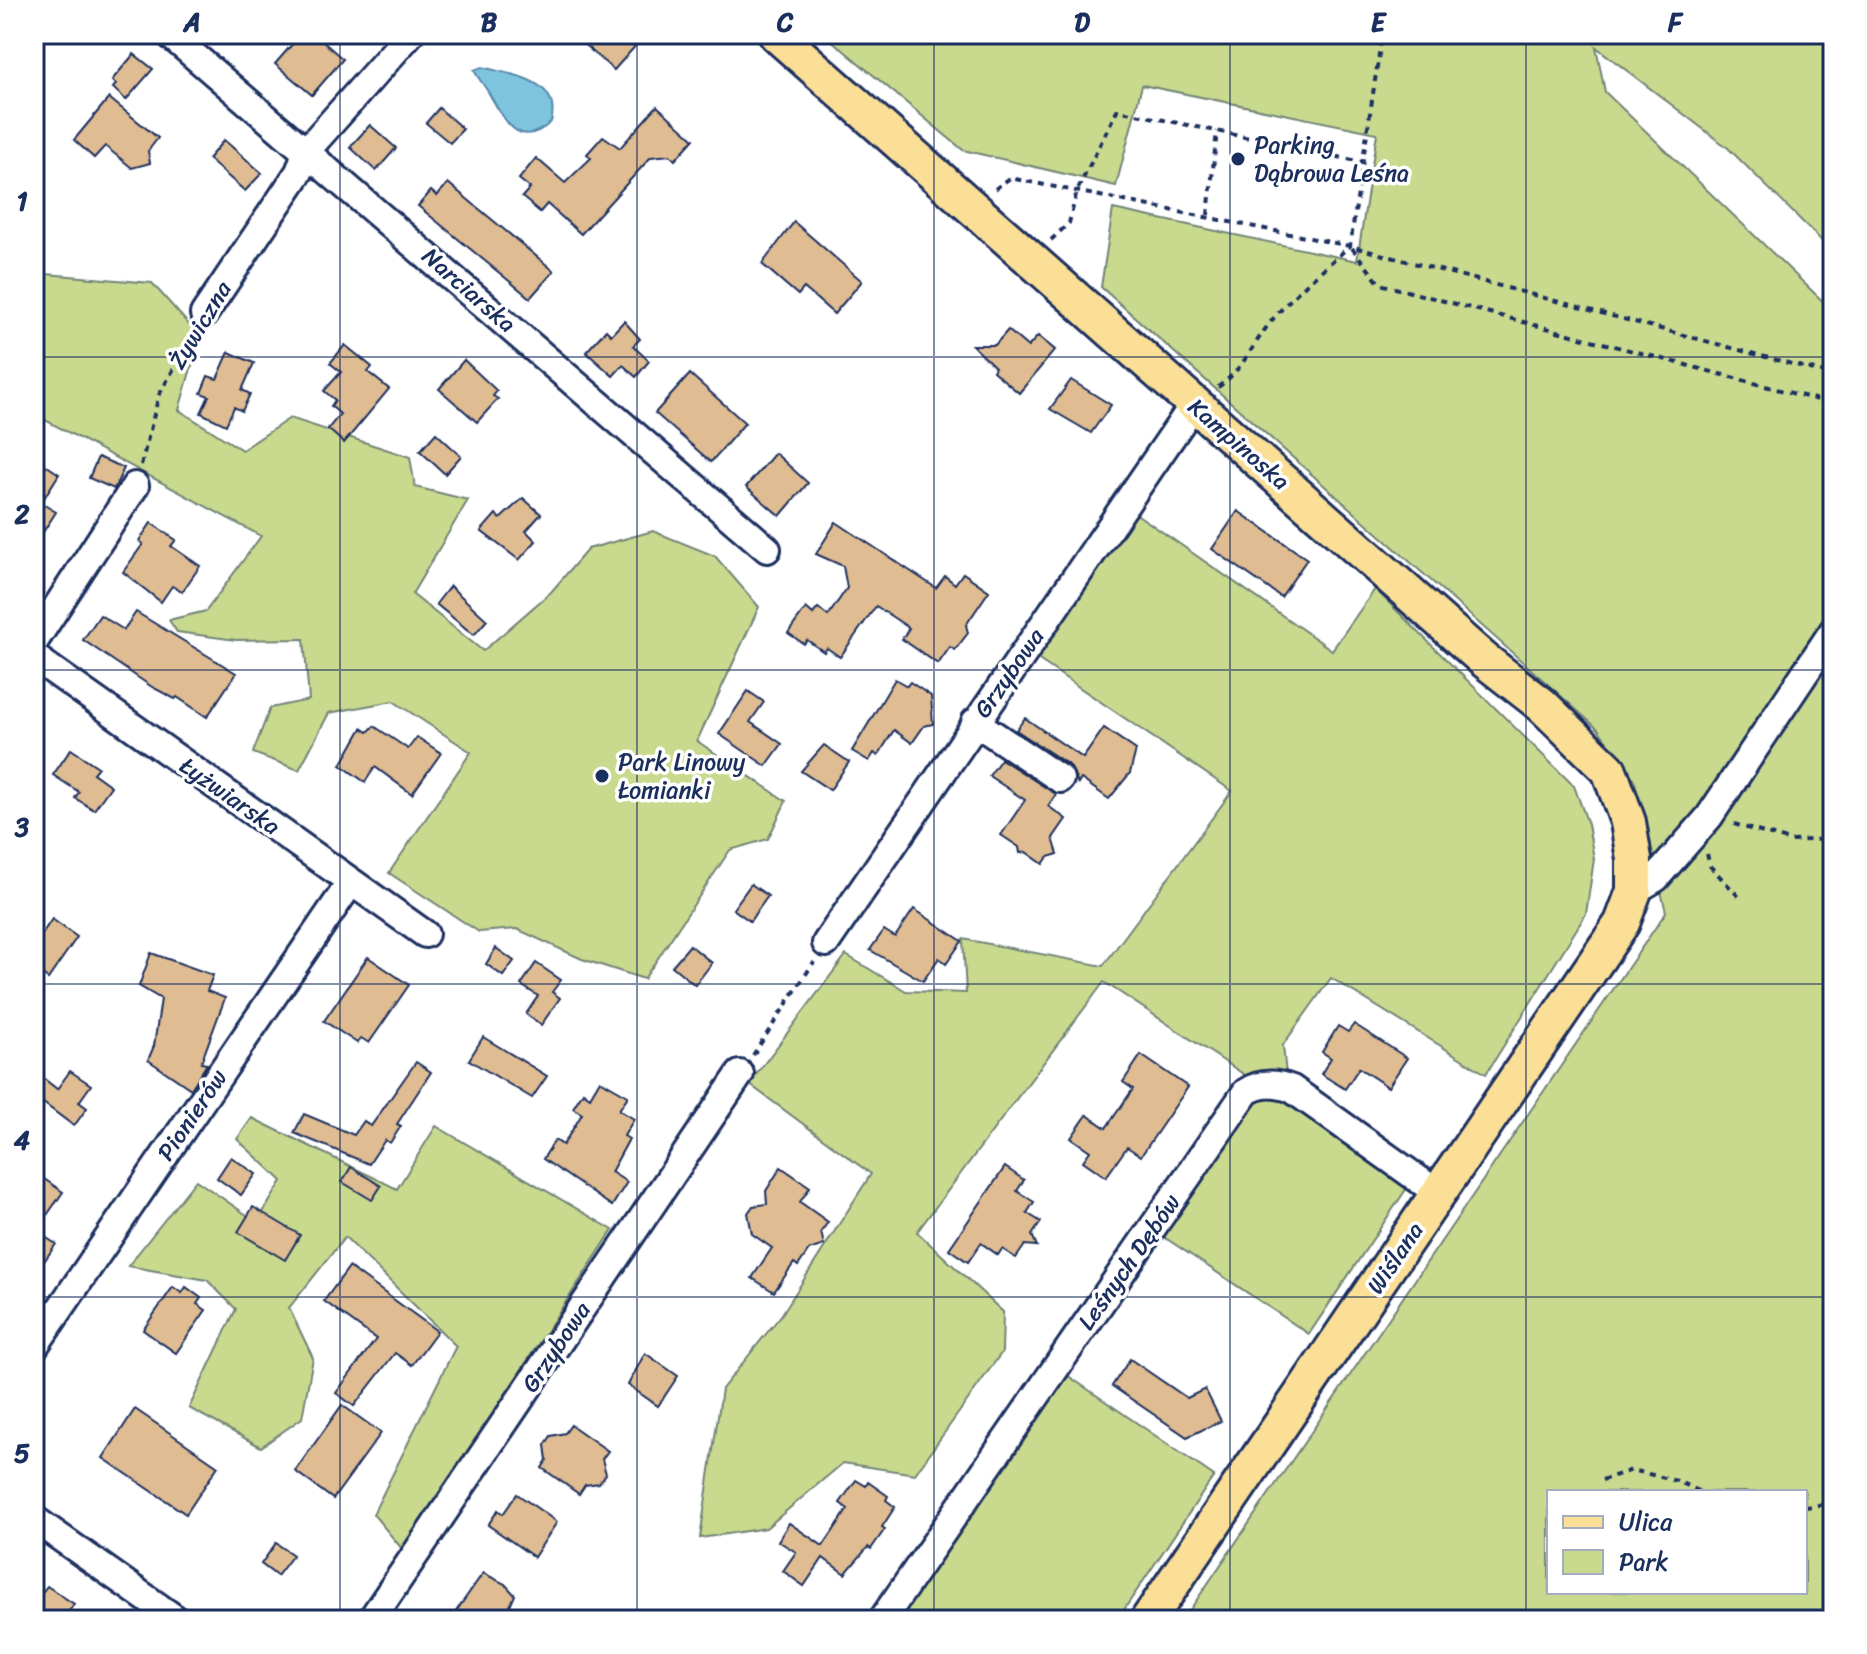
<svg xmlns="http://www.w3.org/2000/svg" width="1867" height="1654" font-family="Sriracha,sans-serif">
<rect width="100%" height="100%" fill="#fff"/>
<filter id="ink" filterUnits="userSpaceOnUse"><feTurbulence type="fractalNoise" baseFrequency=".0125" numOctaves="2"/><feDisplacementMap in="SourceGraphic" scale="16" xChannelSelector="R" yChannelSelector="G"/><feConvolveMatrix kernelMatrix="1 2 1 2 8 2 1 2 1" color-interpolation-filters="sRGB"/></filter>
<g filter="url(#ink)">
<!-- green -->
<g fill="#c9da8f" stroke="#728476" stroke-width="2" fill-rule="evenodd">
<path d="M824,34H1833V252L1728,148L1596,47L1605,92L1833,311V1620H1183L1666,912L1634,779L1598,729L1101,287L1113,209L1357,261L1377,133L1142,85L1116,186L963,150ZM1549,1492H1805V1592H1549Z"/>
<path d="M34,273L152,283L200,337L179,410L242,450L290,418L410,457L415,487L468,500L412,594L483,651L551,592L588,549L653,531L715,556L759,607L697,741L786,801L768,839L730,850L644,979L582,959L517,929L479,932L389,873L471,752L393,701L329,713L299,770L253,753L270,708L309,700L304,639L236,640L177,632L169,620L206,611L261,536L38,416L34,422Z"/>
<path d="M1135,513L1332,650L1375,589L1574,786L1588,824L1594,859L1586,914L1486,1074L1331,978L1283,1045L1286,1075H1245L1104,982L917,1232L1003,1312L1002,1352L915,1474L843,1463L766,1528L700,1538L722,1389L782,1314L871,1174L749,1084L846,955L906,991L966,993L963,939L1103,966L1232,791L1036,658Z"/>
<path d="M1269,1092L1409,1185L1309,1334L1164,1237L1255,1093Z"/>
<path d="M252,1118L397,1189L436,1126L613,1230L403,1550L373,1514L456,1346L345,1237L289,1308L313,1358L302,1418L261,1447L189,1408L236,1309L207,1280L128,1266L196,1180L257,1222L282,1181L237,1139Z"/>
<path d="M1064,1373L1214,1476L1117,1620H896Z"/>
</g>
<!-- water -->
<path fill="#7ec4df" stroke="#5688ab" stroke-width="2" d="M482,67C511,75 562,79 551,122C520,150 506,123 491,97C486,87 479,80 474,70Z"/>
<!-- building -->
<g fill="#dfbc91" stroke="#1b2f5e" stroke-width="2">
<path d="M301,34H314L343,59L312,95L275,64Z"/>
<path d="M572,34H646L614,70Z"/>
<path d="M134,54L153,69L126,100L113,88L116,84L112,80Z"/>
<path d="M109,98L158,138L148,151L150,163L132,168L105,146L94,158L74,140Z"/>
<path d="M657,106L694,139L675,160L670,155L651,157L581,234L547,204L540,212L522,197L530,188L519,179L536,158L565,183L591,158L587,154L603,136L620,148Z"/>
<path d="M439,108L463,129L450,143L426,123Z"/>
<path d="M370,125L396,148L376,171L350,147Z"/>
<path d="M224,140L262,173L245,191L208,159Z"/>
<path d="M448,183L554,271L530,298L418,206L431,191L437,196Z"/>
<path d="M794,222L862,281L834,314L804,288L798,295L762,264Z"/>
<path d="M624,321L640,339L633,346L649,361L636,377L623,365L613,376L586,352L606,330L611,335Z"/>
<path d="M1008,330L1028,347L1038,336L1055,350L1019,393L993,371L995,367L972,345H995Z"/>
<path d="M345,345L372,367L368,372L389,389L344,443L328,429L340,414L331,406L335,400L324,391L341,372L330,363Z"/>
<path d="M229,352L254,363L242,390L250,394L242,411L234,407L226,425L201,413L209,396L201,393L208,376L217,379Z"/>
<path d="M464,360L497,391L493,396L498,399L477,422L439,389Z"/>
<path d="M690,374L745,423L711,462L655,413Z"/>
<path d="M1071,380L1111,405L1091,433L1050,409Z"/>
<path d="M436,433L461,456L445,474L420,451Z"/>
<path d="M775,453L808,483L780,516L746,487Z"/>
<path d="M34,457L59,474L41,503L56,512L34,546Z"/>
<path d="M98,457L124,468L114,489L89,478Z"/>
<path d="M523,498L541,514L526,531L536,541L519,560L481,531L496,514L500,519Z"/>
<path d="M1238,511L1307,559L1281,597L1212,549Z"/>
<path d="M836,522L936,588L945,576L955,584L963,573L989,591L966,625L968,633L955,650L950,647L938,664L902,639L909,628L876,606L840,657L827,648L824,652L807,640L804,644L788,633L806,608L813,614L818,608L828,616L847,588L843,566L816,554Z"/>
<path d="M151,523L176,540L171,546L200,566L182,592L172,586L161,602L123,572L143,544L139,541Z"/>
<path d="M450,586L487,620L474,635L436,604Z"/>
<path d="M136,612L236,673L207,717L177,697L175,699L152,687L83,640L100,615L124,630Z"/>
<path d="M895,679L907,686L910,682L931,696L933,724L924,726L912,743L894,730L878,756L874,753L869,761L852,751Z"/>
<path d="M748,691L764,702L750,722L782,744L766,766L719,734Z"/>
<path d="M1025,718L1083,758L1104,728L1136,750L1130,773L1109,799L1081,779L1078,784L1070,766L1016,730Z"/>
<path d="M374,726L408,749L417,737L441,753L412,794L375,767L365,782L341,765L362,728L368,732Z"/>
<path d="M824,745L849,762L830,790L801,771Z"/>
<path d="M71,749L98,767L93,773L111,786L94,810L75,798L79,792L53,775Z"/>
<path d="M1001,759L1056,794L1048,806L1066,819L1053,838L1058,854L1048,857L1043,864L1026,852L1020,853L1019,847L1001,835L1025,800L989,776Z"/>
<path d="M751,884L768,896L750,921L733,909Z"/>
<path d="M914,909L962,941L946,964L939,958L923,981L870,950L884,930L895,937Z"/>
<path d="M52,919L77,937L48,979L34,969V946Z"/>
<path d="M690,945L712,963L695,985L672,966Z"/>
<path d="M496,948L514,961L503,976L486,964Z"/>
<path d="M151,953L213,975L207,991L225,998L201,1063L207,1064L191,1089L148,1060L154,1046L161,999L139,986Z"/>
<path d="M368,957L409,985L369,1043L361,1038L357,1043L324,1021Z"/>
<path d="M536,963L561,980L552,992L560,998L541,1025L526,1014L538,996L521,985Z"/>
<path d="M1354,1024L1407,1058L1388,1087L1359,1068L1345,1089L1321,1074L1331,1058L1322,1052L1338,1026L1348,1032Z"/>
<path d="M483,1037L547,1076L532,1098L469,1060Z"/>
<path d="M1141,1055L1188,1087L1141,1156L1127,1147L1106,1177L1083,1161L1090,1151L1071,1138L1087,1115L1106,1128L1133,1089L1123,1082Z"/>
<path d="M416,1062L431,1072L397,1124L401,1126L390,1143L385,1140L369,1164L294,1133L304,1114L354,1135L364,1121L371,1126Z"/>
<path d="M34,1071L57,1089L70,1071L91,1085L79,1102L87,1108L74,1126L34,1096Z"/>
<path d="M600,1080L628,1096L619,1110L634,1119L624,1136L629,1139L611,1172L627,1182L612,1206L543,1159L555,1140L563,1145L582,1114L573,1108L583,1092L590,1097Z"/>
<path d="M231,1157L256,1174L241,1195L217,1178Z"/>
<path d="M351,1167L381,1186L372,1200L342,1182Z"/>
<path d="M781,1167L810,1187L800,1202L828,1222L821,1232L824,1245L809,1250L798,1266L794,1263L774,1292L752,1278L772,1248L752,1234L748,1213L753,1206L767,1204L766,1191Z"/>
<path d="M1005,1167L1024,1180L1017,1191L1034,1202L1027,1213L1041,1222L1032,1235L1037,1246L1025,1245L1016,1258L1002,1249L998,1255L981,1243L968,1262L949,1249Z"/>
<path d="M34,1172L63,1192L36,1231L56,1244L34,1276Z"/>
<path d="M253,1207L300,1235L285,1260L238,1232Z"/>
<path d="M349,1267L437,1331L412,1365L395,1353L354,1406L336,1393L376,1339L324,1301Z"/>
<path d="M173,1287L182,1293L186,1287L201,1298L197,1304L206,1310L176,1353L143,1330Z"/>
<path d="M645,1353L678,1376L658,1406L628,1385Z"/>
<path d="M1130,1359L1187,1398L1205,1389L1221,1421L1187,1437L1112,1386Z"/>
<path d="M342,1405L381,1433L333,1499L295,1471Z"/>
<path d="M135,1409L218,1466L186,1514L103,1458Z"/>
<path d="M571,1425L608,1451L602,1459L606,1474L599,1483L585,1485L579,1494L542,1468L547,1460L545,1445L551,1436L565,1433Z"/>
<path d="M856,1480L866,1486L868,1482L888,1496L886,1500L895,1507L882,1527L885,1529L871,1549L868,1547L845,1574L823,1558L804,1586L783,1571L796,1552L778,1541L789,1523L823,1546L848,1509L840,1503Z"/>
<path d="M517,1494L557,1522L534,1557L488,1525L498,1510L503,1514Z"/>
<path d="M276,1543L293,1555L277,1576L261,1564Z"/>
<path d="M483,1573L505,1584L515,1595L504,1620H450Z"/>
<path d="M47,1586L74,1604L63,1620H34V1603Z"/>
</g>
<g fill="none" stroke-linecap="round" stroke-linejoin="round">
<!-- minor casing -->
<g stroke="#1b2f5e" stroke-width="32">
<g id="minor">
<path d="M169,34L767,549"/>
<path d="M204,314L299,172L307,150L410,34"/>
<path d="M34,642L135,486"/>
<path d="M34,657L425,934"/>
<path d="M975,722L1060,779"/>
<path d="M1634,891L1656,878L1709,817L1833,631"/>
<path d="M826,943L1194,404"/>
<path d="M34,1347L351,882"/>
<path d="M34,1519L177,1620"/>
<path d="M371,1620L740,1074"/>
<path d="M882,1620L1246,1092C1261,1082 1276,1083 1292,1089L1439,1194"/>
</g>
</g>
<!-- major casing -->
<g stroke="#1b2f5e" stroke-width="40">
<path id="major" d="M776,34L1483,659L1542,705L1609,770L1628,822L1634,859V891L1622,923L1148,1620"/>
</g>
<!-- path -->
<g stroke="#1b2f5e" stroke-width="4" stroke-dasharray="6 6" stroke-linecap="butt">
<path d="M995,189L1010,178L1350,246L1833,375"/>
<path d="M1208,215L1217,131"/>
<path d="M1051,240L1069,223L1077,191L1117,110L1362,162"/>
<path d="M1352,248L1380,284L1833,404"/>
<path d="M1218,387C1244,369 1253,343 1273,319C1296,291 1323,269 1350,246L1382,34"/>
<path d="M141,465L159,395L194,333"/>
<path d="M1734,824L1790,841L1833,839"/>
<path d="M1707,854L1710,866L1741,899"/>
<path d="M753,1055L814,962"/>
<path d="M1602,1480L1632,1470L1677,1481L1701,1492"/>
<path d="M1805,1507L1833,1503"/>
</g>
<!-- minor -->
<use href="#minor" stroke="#fff" stroke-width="26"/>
<!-- major -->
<use href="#major" stroke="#fbdf96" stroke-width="34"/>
</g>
</g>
<!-- grid -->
<path fill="none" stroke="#1b2f5e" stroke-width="2" stroke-opacity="0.55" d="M340,34V1620M637,34V1620M934,34V1620M1230,34V1620M1526,34V1620M34,357H1833M34,670H1833M34,984H1833M34,1297H1833"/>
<!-- markers -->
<g fill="#1b2f5e" stroke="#fff" stroke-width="3">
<circle cx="1238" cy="159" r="8"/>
<circle cx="602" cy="776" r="8"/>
</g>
<g text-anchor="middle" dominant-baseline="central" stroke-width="7" stroke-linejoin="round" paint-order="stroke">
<!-- poi labels -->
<g font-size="24" fill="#1b2f5e" stroke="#fff" text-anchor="start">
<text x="1254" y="145">Parking<tspan x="1254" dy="28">Dąbrowa Leśna</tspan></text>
<text x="618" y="762">Park Linowy<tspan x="618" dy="28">Łomianki</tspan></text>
</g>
<!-- street labels -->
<g font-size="24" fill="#1b2f5e" stroke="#fff">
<text transform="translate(469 290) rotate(41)">Narciarska</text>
<text transform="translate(200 325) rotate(-59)">Żywiczna</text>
<text transform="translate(1239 444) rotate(41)">Kampinoska</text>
<text transform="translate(1009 673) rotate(-55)">Grzybowa</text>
<text transform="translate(230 796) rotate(35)">Łyżwiarska</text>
<text transform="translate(192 1115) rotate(-56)">Pionierów</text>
<text transform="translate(1395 1258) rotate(-56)">Wiślana</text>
<text transform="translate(1129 1262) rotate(-55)">Leśnych Dębów</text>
<text transform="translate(556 1347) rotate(-56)">Grzybowa</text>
</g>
</g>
<!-- margin -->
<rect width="1867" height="1654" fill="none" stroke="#fff" stroke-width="88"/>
<!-- legend -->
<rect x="1547" y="1490" width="260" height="104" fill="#ffffff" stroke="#a4acbf" stroke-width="2"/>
<rect x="1563" y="1516" width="40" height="12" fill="#fbdf96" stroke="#a4acbf" stroke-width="2"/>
<text x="1619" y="1530" font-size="24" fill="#1b2f5e">Ulica</text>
<rect x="1563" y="1550" width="40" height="24" fill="#c9da8f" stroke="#a4acbf" stroke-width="2"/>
<text x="1619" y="1570" font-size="24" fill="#1b2f5e">Park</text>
<rect x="44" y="44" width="1779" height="1566" fill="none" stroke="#1b2f5e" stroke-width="3"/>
<g font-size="26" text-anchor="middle" font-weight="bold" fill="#1b2f5e">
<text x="192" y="31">A</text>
<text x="489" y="31">B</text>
<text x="785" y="31">C</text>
<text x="1082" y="31">D</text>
<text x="1378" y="31">E</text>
<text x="1675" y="31">F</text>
<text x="22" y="210">1</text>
<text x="22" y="523">2</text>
<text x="22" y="836">3</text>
<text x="22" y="1149">4</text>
<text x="22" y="1462">5</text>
</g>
</svg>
